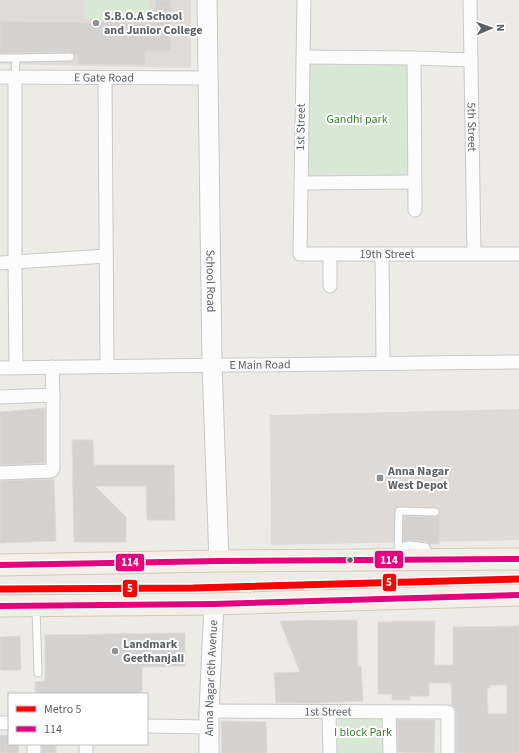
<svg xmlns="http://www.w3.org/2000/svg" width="519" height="753" font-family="'Source Sans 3',sans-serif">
<rect width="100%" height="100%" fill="#edebe8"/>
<!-- industrial -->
<path fill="#dddad8" d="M519,409V540L271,545L270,415Z"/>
<!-- education -->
<path fill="#dfdbd8" d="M0,0H191V68L0,64Z"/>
<!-- green -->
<g fill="#d9e8d4">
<path d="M85,0H149V18L85,19Z"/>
<path d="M308,61H408L407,177H305Z"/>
<path d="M339,712H389L390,753H337Z"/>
</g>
<!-- building -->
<g fill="#d4d2d1" stroke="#dcdad8" fill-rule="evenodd">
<path d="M155,0H171V51H145V65L78,64V55H74L70,52L0,53V21L155,23Z"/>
<path d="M45,408V463L0,465V412Z"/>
<path d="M72,440H93L94,465H174L175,520H147L146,486H95L126,517V542H74Z"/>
<path d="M51,479L54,480L56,541L0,543V481Z"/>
<path d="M404,516L440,517L439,544H430L427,542L411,540L403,541Z"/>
<path d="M357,620L358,666H361L363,701L317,703H276L274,673L300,672L280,621Z"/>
<path d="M392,621H435L434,665H453V627L519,626V753H456V712L455,708L452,705L451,683H429V696H410V700H392V694H378V622H392ZM490,685H507V714H488L487,688H490Z"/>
<path d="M185,633V666L142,667V694H35V682L45,681V635Z"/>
<path d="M20,636L21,670H0V637Z"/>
<path d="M397,720H435L434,753L398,752Z"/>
<path d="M221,721L266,722L267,753H222Z"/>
<path d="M0,735H9V744H19L18,753H0Z"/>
<rect x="42" y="744" width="14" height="9"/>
</g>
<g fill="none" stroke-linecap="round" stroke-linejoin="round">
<!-- lane casing -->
<g stroke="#c9c9c8" stroke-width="9">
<g id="lane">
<path d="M0,58H16"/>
<path d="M15,77L16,58L70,57"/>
<path d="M398,558L399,511L435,512"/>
<path d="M401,558L404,546L410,545L426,547L428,558"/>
<path d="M36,607L38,673"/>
</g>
</g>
<!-- street casing -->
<g stroke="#c9c9c8" stroke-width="15">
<g id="street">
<path id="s1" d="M304,0L300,254H519"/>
<path id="s2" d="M470,0L474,254"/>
<path d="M303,57L414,58L471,60"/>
<path d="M414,58L415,210"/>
<path id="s3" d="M0,77L208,78"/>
<path d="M15,77V262L16,367"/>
<path d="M105,78L107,367"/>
<path d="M301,183L414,182"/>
<path d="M382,254L383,363"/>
<path d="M0,263L106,256"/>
<path d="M330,286V254"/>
<path id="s4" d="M0,368C173,366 346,363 519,362"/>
<path d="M0,397L53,395L52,367"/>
<path d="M0,473L51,471L53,469V395"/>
<path id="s5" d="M209,711L448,712V753"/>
<path d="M329,712L330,753"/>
<path d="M389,712L390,753"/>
<path d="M0,723H9"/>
<path d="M147,726L209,727"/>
<path d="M34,744V753"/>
<path d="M86,744V753"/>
</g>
</g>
<!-- secondary casing -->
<g stroke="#c7c8c7" stroke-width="21">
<g id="secondary">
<path id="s6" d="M207,0L212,364L219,561"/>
<path id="s7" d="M209,753V711L214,604"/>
</g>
</g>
<!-- primary casing -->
<g stroke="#d3c8b8" stroke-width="23">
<g id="primary">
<path d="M0,565L219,561L519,559"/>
<path d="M0,606L214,604L519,595"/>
</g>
</g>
<!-- lane -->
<use href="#lane" stroke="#fcfcfc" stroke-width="7"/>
<!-- street -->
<use href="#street" stroke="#fcfcfc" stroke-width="13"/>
<!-- secondary -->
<use href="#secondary" stroke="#fcfcfc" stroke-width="19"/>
<!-- primary -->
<use href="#primary" stroke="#f2efe9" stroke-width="21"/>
<!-- bus-1 casing -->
<g stroke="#fff" stroke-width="9">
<g id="bus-1">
<path d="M0,565L219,561L519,559"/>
<path d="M0,606L214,604L519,595"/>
</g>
</g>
<!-- bus-1 -->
<use href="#bus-1" stroke="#e5007d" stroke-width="6"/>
<!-- metro-1 casing -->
<g stroke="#fff" stroke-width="10">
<path id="metro-1" d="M0,589L193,588L519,579"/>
</g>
<!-- metro-1 -->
<use href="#metro-1" stroke="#f00" stroke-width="7"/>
</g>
<!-- markers -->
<g fill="#909293" stroke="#fff" stroke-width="1.5">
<circle cx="96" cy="23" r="4"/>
<rect x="376" y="474" width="8" height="8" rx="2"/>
<circle cx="115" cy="651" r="4"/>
</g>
<circle fill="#5e6265" stroke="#fff" stroke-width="1.5" cx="350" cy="560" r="3.5"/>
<g text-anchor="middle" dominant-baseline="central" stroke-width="4" stroke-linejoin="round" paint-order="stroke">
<!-- poi labels -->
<g font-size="12" font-weight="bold" fill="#5e6265" stroke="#fff" text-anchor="start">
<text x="104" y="16">S.B.O.A School<tspan x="104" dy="14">and Junior College</tspan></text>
<text x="388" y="471">Anna Nagar<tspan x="388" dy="14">West Depot</tspan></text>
<text x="123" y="644">Landmark<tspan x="123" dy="14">Geethanjali</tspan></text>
</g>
<!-- street labels -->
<g font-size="12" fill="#5e6265" stroke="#fff">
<text stroke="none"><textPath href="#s3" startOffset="104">E Gate Road</textPath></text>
<text transform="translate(301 127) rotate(-89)">1st Street</text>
<text stroke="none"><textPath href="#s2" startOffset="127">5th Street</textPath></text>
<text stroke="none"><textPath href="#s1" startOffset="341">19th Street</textPath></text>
<text stroke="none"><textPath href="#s6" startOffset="281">School Road</textPath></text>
<text stroke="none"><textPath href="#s4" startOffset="260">E Main Road</textPath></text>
<text stroke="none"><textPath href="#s7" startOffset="75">Anna Nagar 6th Avenue</textPath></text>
<text stroke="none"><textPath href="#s5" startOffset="119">1st Street</textPath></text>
</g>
<!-- park labels -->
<g font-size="12" fill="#40803a" stroke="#fff">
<text x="357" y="119">Gandhi park</text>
<text x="363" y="732">I block Park</text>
</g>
</g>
<g stroke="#fff" stroke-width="1.5">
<rect x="374" y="550" width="30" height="19" rx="4" fill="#e5007d"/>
<rect x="115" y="553" width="30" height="19" rx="4" fill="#e5007d"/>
<rect x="382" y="573" width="15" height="19" rx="4" fill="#f00"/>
<rect x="122" y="579" width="16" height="19" rx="4" fill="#f00"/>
</g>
<g font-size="11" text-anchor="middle" font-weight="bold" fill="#fff">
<text x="389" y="564">114</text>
<text x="130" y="566">114</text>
<text x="389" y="586">5</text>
<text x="130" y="592">5</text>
</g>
<!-- legend -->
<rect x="8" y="693" width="140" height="52" fill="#ffffff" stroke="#bfc0c1"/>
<rect x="16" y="706" width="20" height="6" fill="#ff0000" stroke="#bfc0c1"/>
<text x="44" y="713" font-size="12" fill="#5e6265">Metro 5</text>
<rect x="16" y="726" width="20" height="6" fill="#e5007d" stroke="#bfc0c1"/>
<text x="44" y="733" font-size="12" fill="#5e6265">114</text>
<!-- north arrow -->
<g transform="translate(491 28) rotate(88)" stroke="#ffffff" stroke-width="3" paint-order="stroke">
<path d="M0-3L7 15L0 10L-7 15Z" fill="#5e6265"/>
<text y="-6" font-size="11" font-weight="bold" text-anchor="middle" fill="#5e6265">N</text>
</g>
</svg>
